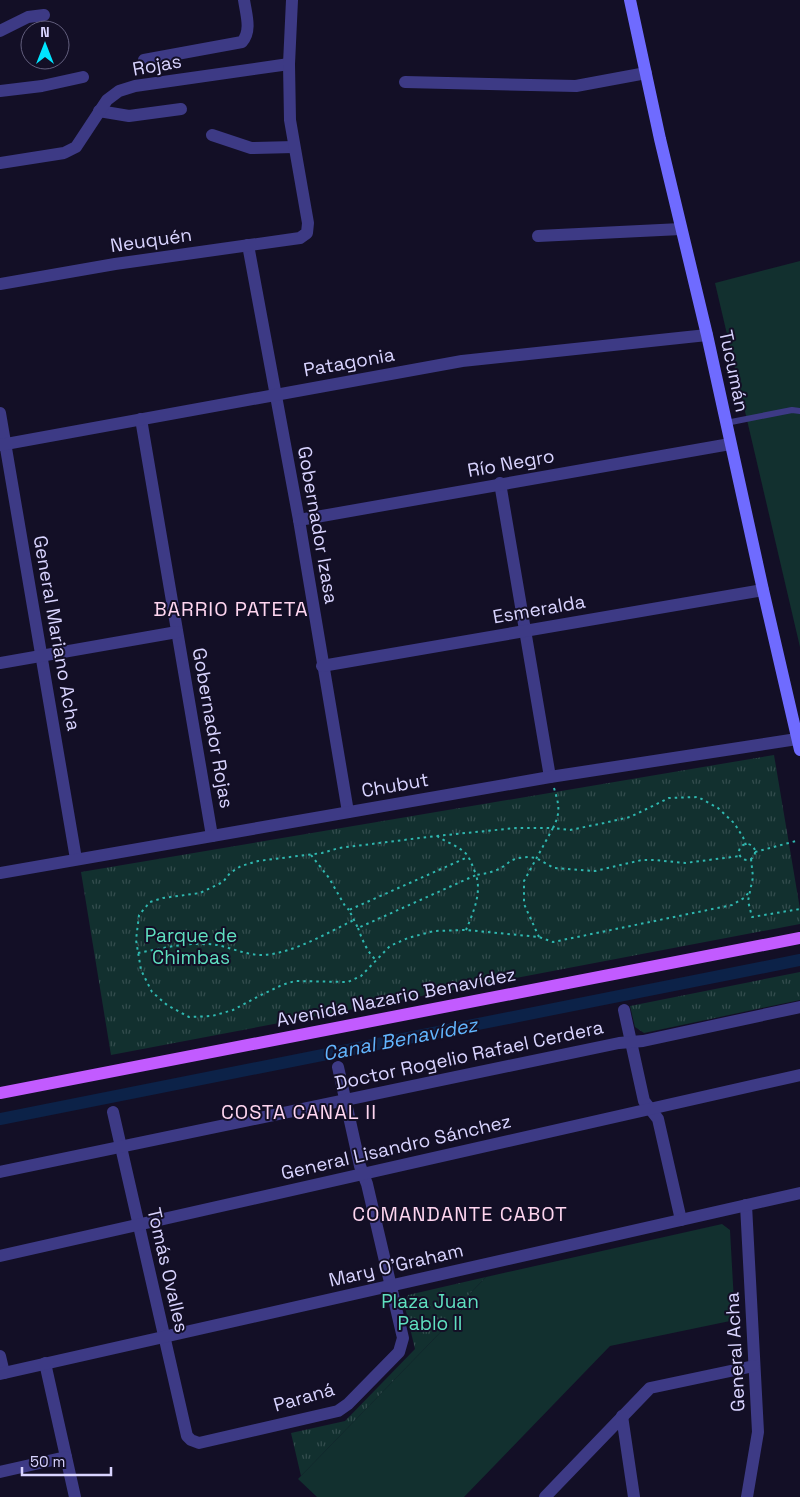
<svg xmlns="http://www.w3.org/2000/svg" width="800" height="1497" font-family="'Space Grotesk',sans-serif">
<defs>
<pattern id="grass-tufts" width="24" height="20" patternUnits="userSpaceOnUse" patternTransform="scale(1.25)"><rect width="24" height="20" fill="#12302f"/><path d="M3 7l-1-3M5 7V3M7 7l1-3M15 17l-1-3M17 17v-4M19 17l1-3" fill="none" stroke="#344d4e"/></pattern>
</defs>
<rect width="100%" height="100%" fill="#130f26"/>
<!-- grass -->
<g fill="url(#grass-tufts)">
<path d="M774,755L800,909V924L111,1055L81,872Z"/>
<path d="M800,972V1000L644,1033L635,1027L630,1006Z"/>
<path d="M486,1277L458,1306L462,1310L301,1476L291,1433L345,1421L415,1349L404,1303L408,1295Z"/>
</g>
<!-- pitch -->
<g fill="#12302f">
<path d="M800,261V647L715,283Z"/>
<path d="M722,1224L730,1230L735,1320L610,1346L464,1497H317L298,1479L462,1310L458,1306L486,1277Z"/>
</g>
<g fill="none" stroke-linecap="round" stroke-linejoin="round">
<!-- canal -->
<path stroke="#0c2248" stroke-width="12" d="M0,1119L800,960"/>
<!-- path -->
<g stroke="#2fb8b0" stroke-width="2" stroke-dasharray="2.5 4" stroke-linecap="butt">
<path d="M554,788C559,805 561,812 553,828L570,830L604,823L630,817L669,798L698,797L718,808L734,823L743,837L746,845"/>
<path d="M437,836C447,843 460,846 468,856C471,862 474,869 476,875L358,928L349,910L468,857"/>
<circle cx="747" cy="852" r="8"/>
<path d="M755,852L796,841"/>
<path d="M311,855L329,878L345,906L349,910"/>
<path d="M751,859L753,877L748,901L752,917L800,909"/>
<path d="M358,928C362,939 367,952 376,960"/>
<path d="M466,930C473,913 482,893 476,875L488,873L497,870L506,865L510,861L518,858L529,857L536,858L554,868L595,871L642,860H655L685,863L740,856"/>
<path d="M539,937L524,904V881L553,828H516L436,836L339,848L322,853L258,861L241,866L230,873L223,882L200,893L163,898L150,902L139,915L136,940L141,970L152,992L167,1005L189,1017L212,1016L233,1010L259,996L282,985L295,981L348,982L361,976L390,946L408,938L434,931L466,930L539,937L553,942L732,905L744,898L750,891"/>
<path d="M138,953C163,948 191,941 217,945C232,948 246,955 262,955C292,954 327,933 354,920"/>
</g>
<!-- lane -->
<path stroke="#3d3a85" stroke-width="6" d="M726,423L792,410L800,411"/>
<!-- street -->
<g stroke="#3d3a85" stroke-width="12">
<path d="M0,31L28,17L44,15"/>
<path d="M144,60L242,42C252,31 246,14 244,0"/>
<path d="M405,82L576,86L646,73"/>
<path d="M0,91L42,86L83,77"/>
<path d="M99,111L129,116L181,109"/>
<path d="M212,135L251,148L294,147"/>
<path d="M0,163L64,153L76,147L107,100L119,91L135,86L289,64"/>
<path d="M538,236L681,229"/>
<path d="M248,245L299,520L348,812"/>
<path d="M0,284L115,264L300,238L307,233L308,223L290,120L289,64L292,0"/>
<path d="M0,413L76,859"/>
<path d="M141,419L212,836"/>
<path d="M0,445L462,361L707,335"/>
<path d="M500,483L550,777"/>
<path d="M299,520L730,444"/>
<path d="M0,663L177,632"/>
<path d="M322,666L763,590"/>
<path d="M0,873L550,777L797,739"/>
<path d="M624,1010L644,1101L658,1119L681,1220"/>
<path d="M113,1112L187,1436L191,1440L199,1443L338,1411L348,1404L399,1352L403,1338L367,1184L360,1166L338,1067"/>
<path d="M0,1172L619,1043L643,1041L800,1007"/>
<path d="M746,1205L758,1432L747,1497"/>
<path d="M0,1256L800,1075"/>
<path d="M0,1356L4,1373"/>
<path d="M45,1363L75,1497"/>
<path d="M0,1374L800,1193"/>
<path d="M622,1416L634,1497"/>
<path d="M0,1472L66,1457"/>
<path d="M545,1497L650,1388L754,1366"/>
</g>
<!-- secondary -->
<path stroke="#6f6bff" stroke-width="12" d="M630,0L660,139L707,335L763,590L800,750"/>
<!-- primary -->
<path stroke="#c25bff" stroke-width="12" d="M0,1093L800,938"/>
</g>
<g text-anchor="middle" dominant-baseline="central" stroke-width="4" stroke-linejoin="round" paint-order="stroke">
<!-- street labels -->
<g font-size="19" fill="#d9d4ff" stroke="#130f26">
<text transform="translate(157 65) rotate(-10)">Rojas</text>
<text transform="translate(151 240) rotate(-8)">Neuquén</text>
<text transform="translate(349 362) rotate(-10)">Patagonia</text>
<text transform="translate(734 371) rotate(78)">Tucumán</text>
<text transform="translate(511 463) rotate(-10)">Río Negro</text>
<text transform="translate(318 525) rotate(80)">Gobernador Izasa</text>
<text transform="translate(539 609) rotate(-10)">Esmeralda</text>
<text transform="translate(57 633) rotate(80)">General Mariano Acha</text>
<text transform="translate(213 728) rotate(80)">Gobernador Rojas</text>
<text transform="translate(395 785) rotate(-10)">Chubut</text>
<text transform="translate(396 997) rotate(-11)">Avenida Nazario Benavídez</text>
<text transform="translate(469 1055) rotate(-12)">Doctor Rogelio Rafael Cerdera</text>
<text transform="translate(396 1147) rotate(-13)">General Lisandro Sánchez</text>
<text transform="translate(396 1265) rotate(-13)">Mary O'Graham</text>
<text transform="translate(168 1270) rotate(77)">Tomás Ovalles</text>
<text transform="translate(735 1352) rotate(-93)">General Acha</text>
<text transform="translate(304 1397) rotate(-16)">Paraná</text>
</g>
<!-- park labels -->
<g font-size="19" fill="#5fe0c0" stroke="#130f26">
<text x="191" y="935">Parque de<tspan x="191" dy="22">Chimbas</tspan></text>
<text x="430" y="1301">Plaza Juan<tspan x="430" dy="22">Pablo II</tspan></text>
</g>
<!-- neighbourhood labels -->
<g font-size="20" letter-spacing="1" fill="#ffd6f0" stroke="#130f26">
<text x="231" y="609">BARRIO PATETA</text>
<text x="299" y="1112">COSTA CANAL II</text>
<text x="460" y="1214">COMANDANTE CABOT</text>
</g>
<!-- water labels -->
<g font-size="20" font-style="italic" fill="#62b6ff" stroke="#130f26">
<text transform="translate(400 1039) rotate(-11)">Canal Benavídez</text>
</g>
</g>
<!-- north arrow -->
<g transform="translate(45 45)"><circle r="24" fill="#130f26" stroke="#625e7d"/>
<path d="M0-4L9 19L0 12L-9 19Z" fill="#00e5ff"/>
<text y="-8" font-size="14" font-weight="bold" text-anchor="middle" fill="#d9d4ff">N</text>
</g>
<!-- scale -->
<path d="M22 1467v8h89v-8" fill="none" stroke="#d9d4ff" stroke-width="2.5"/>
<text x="30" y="1467" font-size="15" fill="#d9d4ff" stroke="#130f26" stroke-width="4" paint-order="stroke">50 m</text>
</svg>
